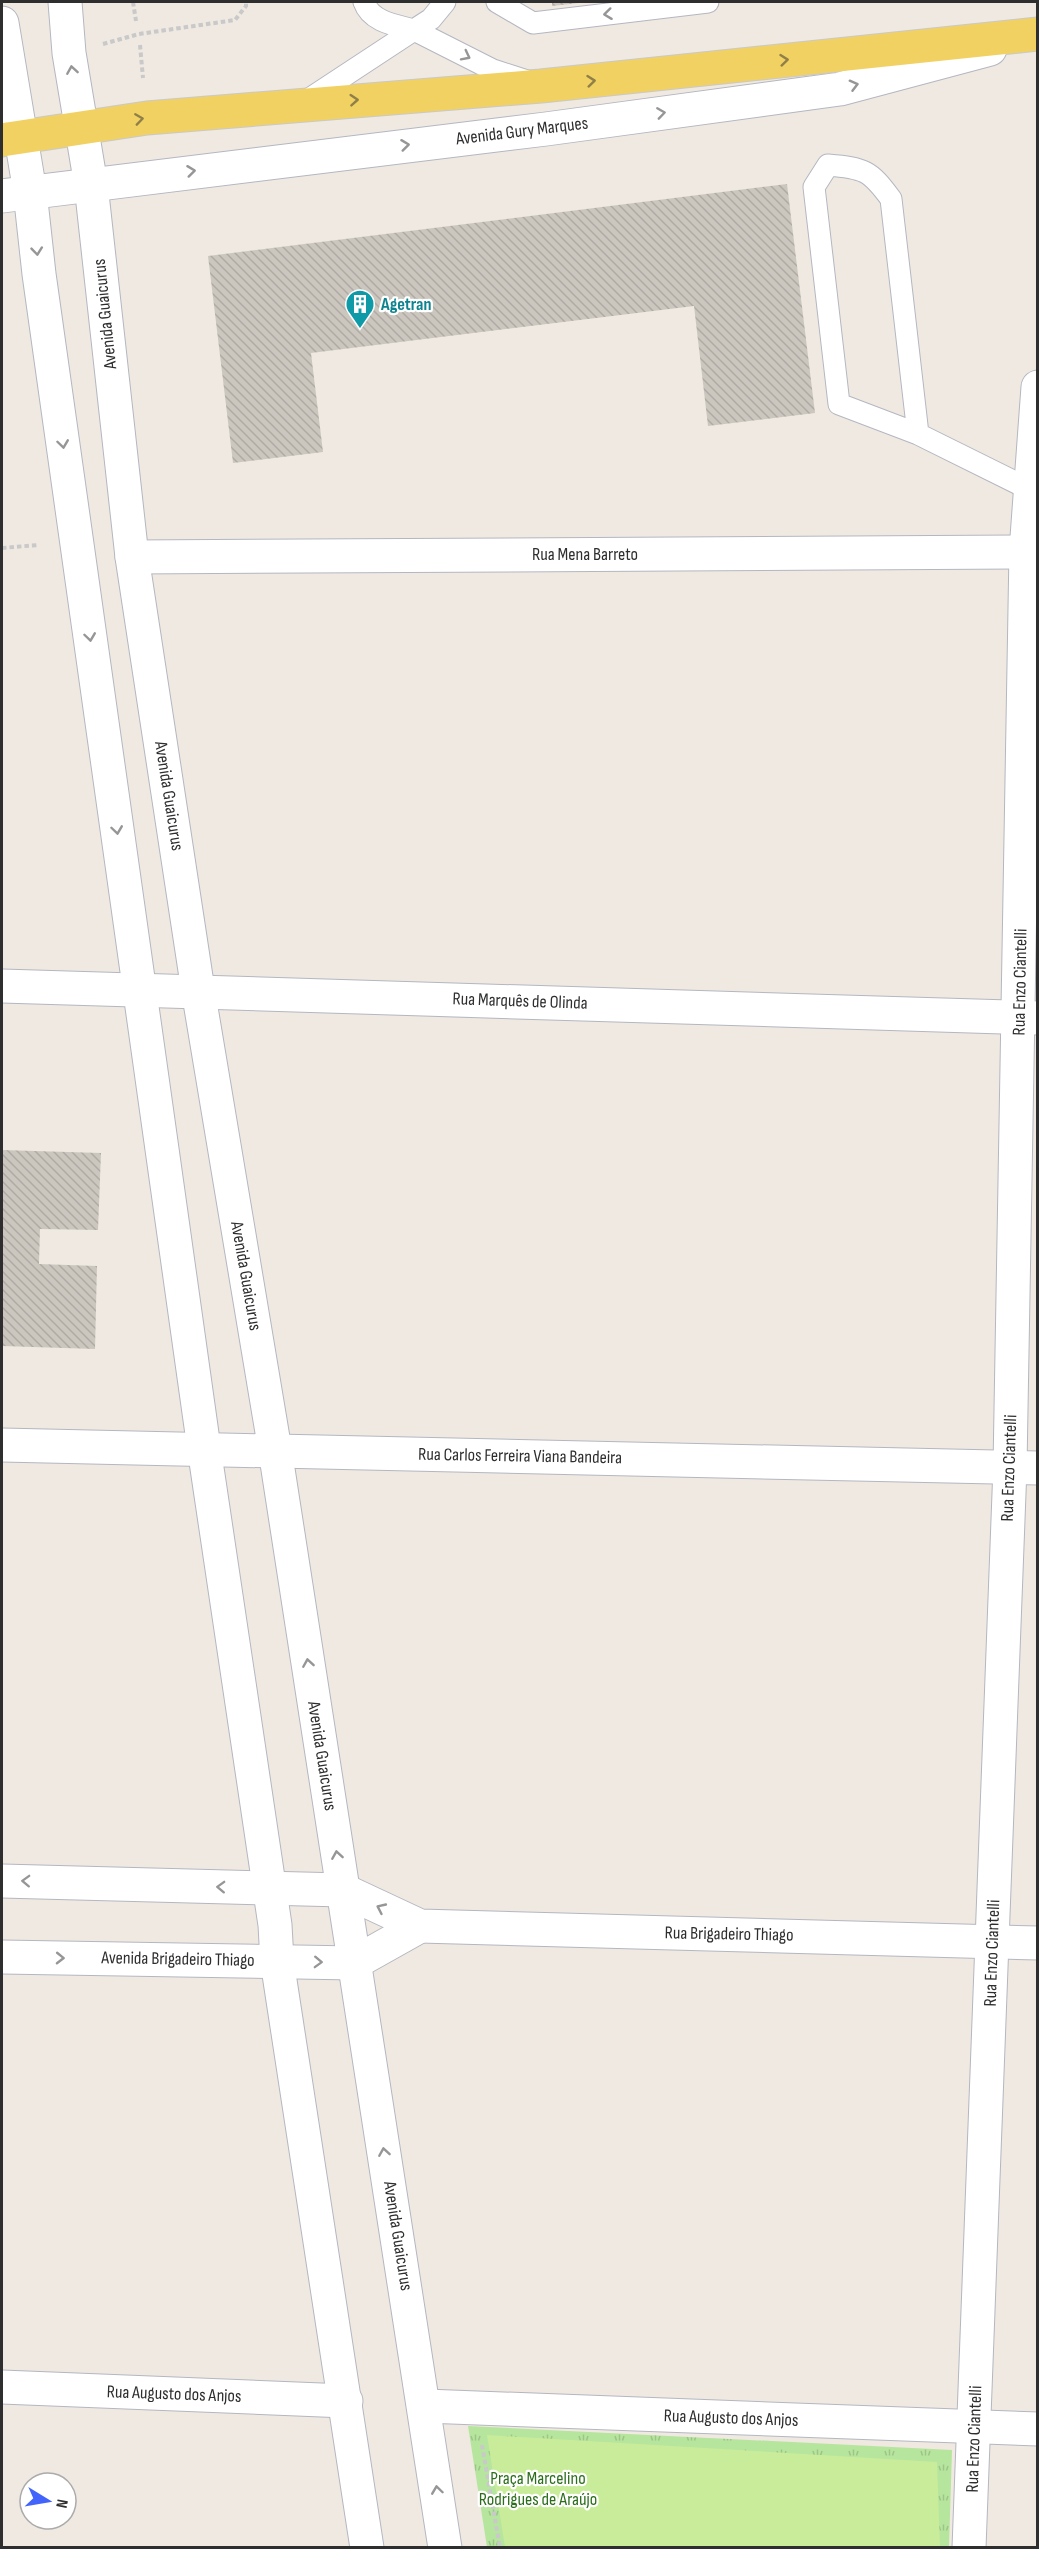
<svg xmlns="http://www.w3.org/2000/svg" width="1039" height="2549" font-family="'Sofia Sans Condensed',sans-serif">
<defs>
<pattern id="park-tufts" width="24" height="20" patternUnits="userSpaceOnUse" patternTransform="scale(1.5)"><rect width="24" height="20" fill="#b6e59e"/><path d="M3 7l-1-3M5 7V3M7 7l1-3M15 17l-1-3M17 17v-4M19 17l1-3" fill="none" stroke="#9dc588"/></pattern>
<pattern id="building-back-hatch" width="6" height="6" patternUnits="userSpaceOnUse" patternTransform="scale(1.5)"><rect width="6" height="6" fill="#cbc7bf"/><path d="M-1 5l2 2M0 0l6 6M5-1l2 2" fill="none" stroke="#afaba4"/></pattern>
</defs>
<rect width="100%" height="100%" fill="#efe9e1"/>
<!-- park -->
<path fill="url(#park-tufts)" d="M468,2426L952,2450L949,2547H487Z"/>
<!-- pitch -->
<path fill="#c9ec9a" d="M487,2435L937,2462L940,2547H505Z"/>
<!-- building -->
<g fill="url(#building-back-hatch)">
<path d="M552,2H579V3L552,6Z"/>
<path d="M787,184L815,413L708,426L694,306L311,353L323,452L233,463L208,256Z"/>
<path d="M2,1150L101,1153L98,1230L40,1229L39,1264L97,1266L95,1349L2,1346Z"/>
</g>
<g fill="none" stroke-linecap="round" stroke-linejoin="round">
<!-- lane casing -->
<g stroke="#b4b7c1" stroke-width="23">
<g id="lane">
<path d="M364,2C371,22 395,25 414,30L431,19L445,2"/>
<path d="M497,2L533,23L708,2"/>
<path d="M303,103L414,30L493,70L527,81"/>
<path d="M918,434L891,199C870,170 864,168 828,165L814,187L839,404L918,434L1031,490"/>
</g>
</g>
<!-- street casing -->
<g stroke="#b4b7c1" stroke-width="35">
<g id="street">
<path d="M132,557L1038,552"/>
<path d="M2,986L1038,1018"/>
<path d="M2,1445L1038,1468"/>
<path d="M343,1890L420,1926L1038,1943"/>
<path d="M354,1963L420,1926"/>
<path d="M2,2387L346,2401"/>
<path d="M425,2406L1038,2429"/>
<path d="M969,2548L1010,1467L1026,551L1038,387"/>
</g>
</g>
<!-- secondary casing -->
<g stroke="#b4b7c1" stroke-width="35">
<g id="secondary">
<path d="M65,2L69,53L91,185L132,557L198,990L275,1450L445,2548"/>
<path d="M2,23L30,192L39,274L204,1448L275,1925L277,1961L367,2548"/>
<path d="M2,196L546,129L840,89L990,49"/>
<path d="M2,1881L343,1890"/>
<path d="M2,1957L354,1963"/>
</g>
</g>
<!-- primary casing -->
<g stroke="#c9c9c9" stroke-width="35">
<path id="primary" d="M2,140L147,118L541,86L1038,34"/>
</g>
<!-- path -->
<g stroke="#c9c9c9" stroke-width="4" stroke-dasharray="4.5 3" stroke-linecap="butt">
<path d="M133,2L136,21"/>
<path d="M103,44L139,34L235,20L246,6V2"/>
<path d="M140,45L143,78"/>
<path d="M2,548L38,545"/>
<path d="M482,2445L500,2548"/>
</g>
<!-- lane -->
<use href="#lane" stroke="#fff" stroke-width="21"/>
<!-- street -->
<use href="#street" stroke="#fff" stroke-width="33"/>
<!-- secondary -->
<use href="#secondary" stroke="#fff" stroke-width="33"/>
<!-- primary -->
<use href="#primary" stroke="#f2d163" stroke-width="33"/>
</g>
<!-- one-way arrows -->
<defs><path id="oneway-chevron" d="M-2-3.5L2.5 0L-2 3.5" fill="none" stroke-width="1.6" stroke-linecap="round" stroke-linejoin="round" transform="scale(1.5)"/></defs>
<g stroke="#969696">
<use href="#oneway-chevron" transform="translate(608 14) rotate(173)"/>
<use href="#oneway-chevron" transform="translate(466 56) rotate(27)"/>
<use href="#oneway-chevron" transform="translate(72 70) rotate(-99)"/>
<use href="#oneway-chevron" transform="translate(854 85) rotate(-15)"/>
<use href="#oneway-chevron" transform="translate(661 113) rotate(-8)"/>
<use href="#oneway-chevron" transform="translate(405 145) rotate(-7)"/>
<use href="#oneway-chevron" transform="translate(191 171) rotate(-7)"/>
<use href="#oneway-chevron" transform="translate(37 251) rotate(84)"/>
<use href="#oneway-chevron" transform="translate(63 444) rotate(82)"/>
<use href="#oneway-chevron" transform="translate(90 637) rotate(82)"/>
<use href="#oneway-chevron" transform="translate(117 830) rotate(82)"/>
<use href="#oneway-chevron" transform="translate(308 1663) rotate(-99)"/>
<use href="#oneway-chevron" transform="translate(337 1855) rotate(-99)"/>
<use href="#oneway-chevron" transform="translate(26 1881) rotate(-178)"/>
<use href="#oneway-chevron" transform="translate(221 1887) rotate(-178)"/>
<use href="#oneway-chevron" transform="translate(381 1908) rotate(-155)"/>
<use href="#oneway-chevron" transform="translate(60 1958) rotate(1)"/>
<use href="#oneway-chevron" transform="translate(318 1962) rotate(2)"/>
<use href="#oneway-chevron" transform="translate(384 2152) rotate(-99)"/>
<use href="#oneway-chevron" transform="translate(437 2490) rotate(-98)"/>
</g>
<g stroke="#908048">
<use href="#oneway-chevron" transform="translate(784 60) rotate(-6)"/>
<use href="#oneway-chevron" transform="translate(591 81) rotate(-6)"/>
<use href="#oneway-chevron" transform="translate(354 100) rotate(-4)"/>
<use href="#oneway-chevron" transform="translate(139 119) rotate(-8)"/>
</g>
<!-- icons -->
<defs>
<g id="building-pin" transform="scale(1.5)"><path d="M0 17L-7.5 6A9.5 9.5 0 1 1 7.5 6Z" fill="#0f9aa8" stroke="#fff"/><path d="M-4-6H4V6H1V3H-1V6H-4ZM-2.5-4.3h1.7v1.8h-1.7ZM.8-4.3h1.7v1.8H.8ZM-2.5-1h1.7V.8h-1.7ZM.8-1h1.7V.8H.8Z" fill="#fff"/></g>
</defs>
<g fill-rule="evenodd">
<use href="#building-pin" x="360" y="304"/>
</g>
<g text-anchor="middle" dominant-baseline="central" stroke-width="4.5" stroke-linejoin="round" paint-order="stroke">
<!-- street labels -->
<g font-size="18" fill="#2e2e2e" stroke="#fff">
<text transform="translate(522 131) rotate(-7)">Avenida Gury Marques</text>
<text transform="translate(105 314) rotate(-96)">Avenida Guaicurus</text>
<text x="585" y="554">Rua Mena Barreto</text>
<text transform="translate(169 796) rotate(81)">Avenida Guaicurus</text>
<text transform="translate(1020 982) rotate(-89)">Rua Enzo Ciantelli</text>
<text transform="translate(520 1001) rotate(2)">Rua Marquês de Olinda</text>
<text transform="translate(246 1276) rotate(80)">Avenida Guaicurus</text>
<text transform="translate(520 1456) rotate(1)">Rua Carlos Ferreira Viana Bandeira</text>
<text transform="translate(1009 1468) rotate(-88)">Rua Enzo Ciantelli</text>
<text transform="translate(322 1756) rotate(81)">Avenida Guaicurus</text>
<text transform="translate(729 1934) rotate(1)">Rua Brigadeiro Thiago</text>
<text transform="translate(992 1953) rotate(-88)">Rua Enzo Ciantelli</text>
<text transform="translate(178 1959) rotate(1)">Avenida Brigadeiro Thiago</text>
<text transform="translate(398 2236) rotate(81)">Avenida Guaicurus</text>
<text transform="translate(174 2394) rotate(2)">Rua Augusto dos Anjos</text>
<text transform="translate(731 2418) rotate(2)">Rua Augusto dos Anjos</text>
<text transform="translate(974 2439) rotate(-88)">Rua Enzo Ciantelli</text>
</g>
<!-- culture labels -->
<g font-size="18" font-weight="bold" fill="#0d838f" stroke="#fff" text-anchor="start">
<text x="381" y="304">Agetran</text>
</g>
<!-- park labels -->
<g font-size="18" fill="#2c6e1b" stroke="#fff">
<text x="538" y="2478">Praça Marcelino<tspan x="538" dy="21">Rodrigues de Araújo</tspan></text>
</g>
</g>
<!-- border -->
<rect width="1039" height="2549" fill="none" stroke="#2e2e2e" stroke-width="6"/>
<!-- north arrow -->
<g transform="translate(48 2501) rotate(101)"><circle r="28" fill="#ffffff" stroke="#ababab" stroke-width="1.5"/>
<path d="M0-4.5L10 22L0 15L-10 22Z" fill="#4264fb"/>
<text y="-9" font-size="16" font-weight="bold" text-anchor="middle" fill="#2e2e2e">N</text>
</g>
</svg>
